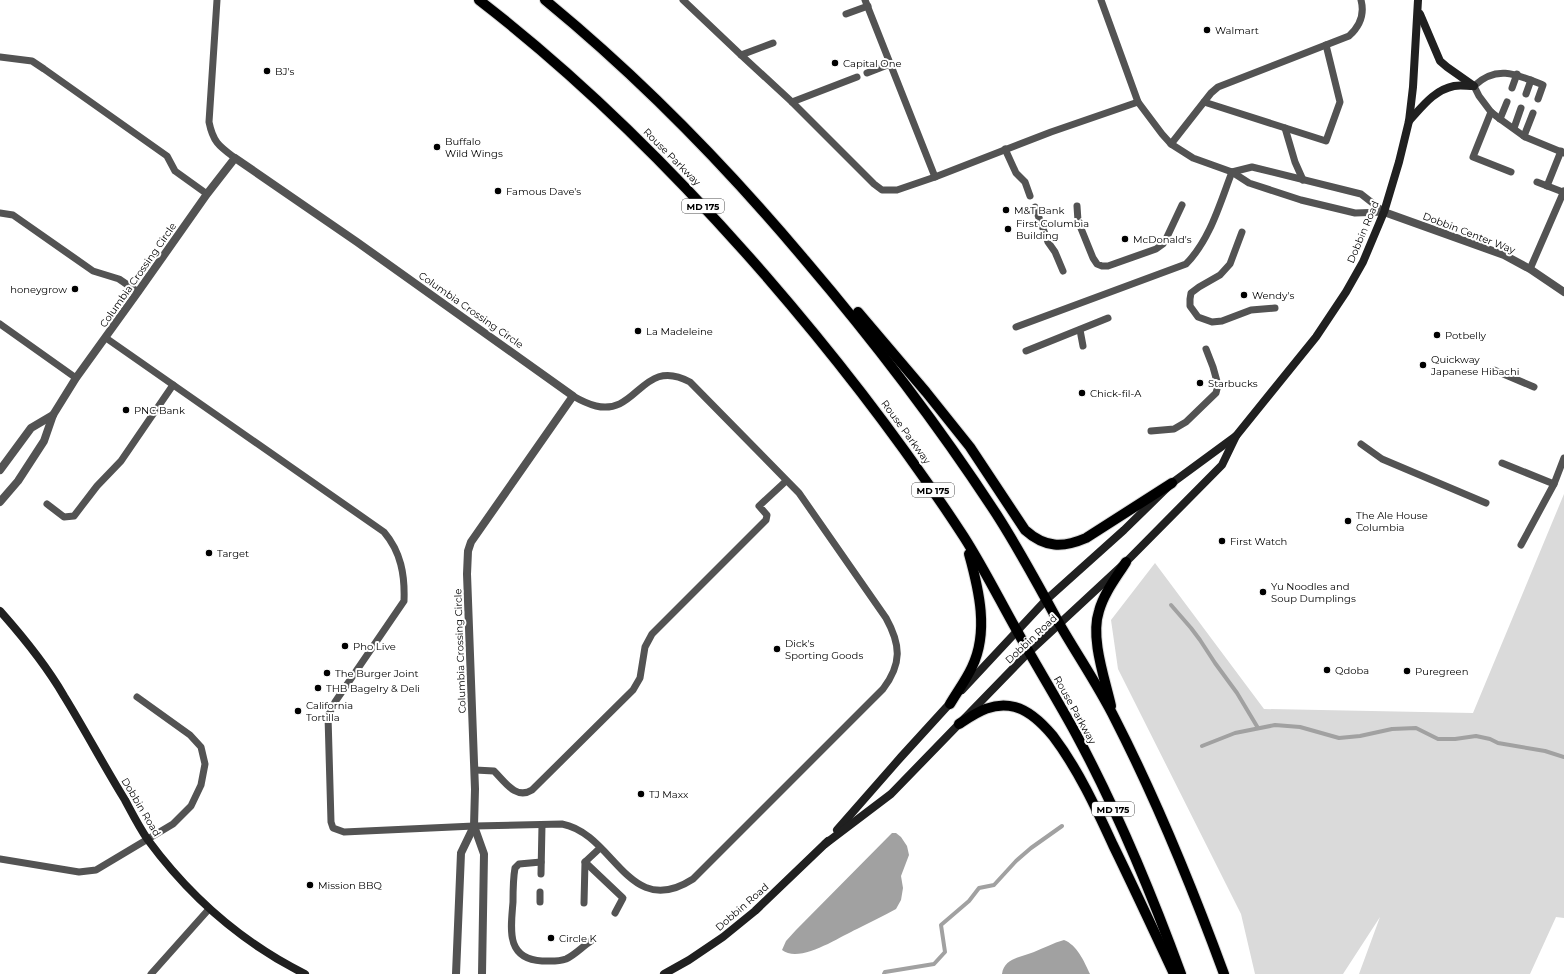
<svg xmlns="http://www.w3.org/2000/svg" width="1564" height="974" font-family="Montserrat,sans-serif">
<rect width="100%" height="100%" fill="#fff"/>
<!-- green -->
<path fill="#dadada" d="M1564,494V918L1556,917L1530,974H1359L1380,917L1343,974H1255L1241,914L1118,669L1111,620L1155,563L1264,709L1473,713Z"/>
<!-- water -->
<g fill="#a1a1a1">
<path d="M892,833H896L901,837L907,846L909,855L901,876L903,888L901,900L896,909C884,916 870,922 857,929C839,937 800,964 782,950L786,941L796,930Z"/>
<path d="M1064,940C1077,945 1084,961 1090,974H1002C1004,958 1022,957 1034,952C1044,948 1053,943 1064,940Z"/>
</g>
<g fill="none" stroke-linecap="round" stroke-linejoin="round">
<!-- stream -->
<g stroke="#a1a1a1" stroke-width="4">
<path d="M1171,605L1191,628L1200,640L1215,663L1237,693L1258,728"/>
<path d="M1202,746L1235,733L1275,725L1300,727L1339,738L1360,736L1392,729L1416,728L1438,739H1455L1476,736L1490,739L1498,743L1545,751L1564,757"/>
<path d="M884,974L885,972L934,964L945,952L941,925L969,901L979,888L994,885L1016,861L1031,848L1062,826"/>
</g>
<!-- primary casing -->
<g stroke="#dbdbdb" stroke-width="12">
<g id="primary">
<path d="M479,0C584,81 678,175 765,275C837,358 904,445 964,537C985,570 1002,605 1021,638C1039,670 1058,701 1076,734C1117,810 1151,892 1181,974"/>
<path d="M545,0C640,78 726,166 805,260C874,341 939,426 997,515C1020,551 1040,588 1060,625C1078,656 1099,687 1115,719C1157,801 1192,887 1224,974"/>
<path d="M858,312L926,392L970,447L1025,530C1045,548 1063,548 1086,538L1172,483"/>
<path d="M950,704C957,692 966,680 972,667C989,632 979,590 969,554"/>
<path d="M1111,706C1105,679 1090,638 1099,611C1104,593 1116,578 1126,562"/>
<path d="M959,724C976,713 993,701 1015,707C1030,711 1043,724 1053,736C1078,769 1096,808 1113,845C1134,888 1154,931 1174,974"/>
</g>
</g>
<!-- lane -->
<g stroke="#535353" stroke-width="7">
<path d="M217,0L209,122C213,142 219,146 235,158"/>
<path d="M683,0L741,55L792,102L874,184L882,190H897L935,177L1051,132L1138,102"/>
<path d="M865,0L935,177"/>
<path d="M1101,0L1138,102L1162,134L1171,144L1193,158L1232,172L1249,183L1301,200L1355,213L1384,212"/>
<path d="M846,14L868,6"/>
<path d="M741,55L773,43"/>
<path d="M0,57L32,61L44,69L167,156L175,171L207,194"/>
<path d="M867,73L890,64"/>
<path d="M1512,88L1517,74"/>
<path d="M1526,94L1531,80"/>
<path d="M1538,99L1543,85C1518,75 1497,64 1474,86L1479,96L1491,112L1500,119L1525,137L1564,153"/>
<path d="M792,102L857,77"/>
<path d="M1204,102L1326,141L1340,102L1326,45"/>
<path d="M1491,112L1473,157L1511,172"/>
<path d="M1500,119L1507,102"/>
<path d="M1285,128L1295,162L1303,180"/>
<path d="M1514,128L1521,108"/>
<path d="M1524,136L1533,113"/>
<path d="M1171,144L1211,93L1218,87L1349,36C1360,26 1365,15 1361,0"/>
<path d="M1005,149L1016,173L1025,182L1030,196"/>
<path d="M1232,172L1252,167L1361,194L1384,212"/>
<path d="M1537,182L1563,192"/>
<path d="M1547,186L1561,151"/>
<path d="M1077,206L1078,221L1093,258L1097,264L1102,266H1108L1156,249L1163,244L1167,237L1182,205"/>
<path d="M1035,207L1048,242L1055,252L1063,271"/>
<path d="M0,213L13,215L93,271L119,279L138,292"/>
<path d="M1242,232L1230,264L1220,275L1199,287L1191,293L1190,299V306L1198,317L1212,322L1222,321L1251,310L1275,308"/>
<path d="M1530,269L1564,191"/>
<path d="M0,324L76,378"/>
<path d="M1016,327L1186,264C1210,240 1220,203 1232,172"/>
<path d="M1080,330L1083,346"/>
<path d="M106,338L384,532C401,552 405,575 404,601L335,702L328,716L331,822L333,828L344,832L474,826L562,824C615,834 628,921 693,879L883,689C902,664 901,645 886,618L799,493L690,382C642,356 638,416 596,406C588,404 580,400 573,396"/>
<path d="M1026,351L1108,318"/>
<path d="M1494,370L1534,387"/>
<path d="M1151,431L1174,429L1186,422L1216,393L1218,385L1213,367L1206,349"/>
<path d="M1361,444L1382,459L1486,503"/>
<path d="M1502,463L1554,484"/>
<path d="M47,504L64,517L74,516L97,486L121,461L173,385"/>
<path d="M1521,545L1554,484L1564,458"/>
<path d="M475,770L494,771C505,782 516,800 532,790L633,690L640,678L645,647L652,634L766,520L767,515L759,506L786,481"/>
<path d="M0,859L79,872L96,870L173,824L191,806L201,785L205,764L201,747L190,735L137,697"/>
<path d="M541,862L519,864L515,868C513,879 513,890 513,902C511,928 505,959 542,961C550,961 558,962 566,959C575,955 583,946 591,941"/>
<path d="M585,862L623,898L615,913"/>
<path d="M541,874L542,825"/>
<path d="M540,902V892"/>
<path d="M584,903L585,862L600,848"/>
<path d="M151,974L209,909"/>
</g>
<!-- street -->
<g stroke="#535353" stroke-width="8">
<path d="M1384,212L1504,255L1530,269L1564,292"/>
<path d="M0,470L31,428L53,415"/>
<path d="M0,502L18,481L44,441L53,415L76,378L138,292L207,194L235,158L357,242L573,396L471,542L468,551L467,574L475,789L474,826L484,854L482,974"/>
<path d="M456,974L461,853L474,826"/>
</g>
<!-- secondary -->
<g stroke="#202020" stroke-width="8">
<path d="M1420,14L1440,61L1447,67L1474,86"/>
<path d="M1409,121C1422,107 1434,90 1454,86C1460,85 1467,86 1473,86"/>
<path d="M0,611C24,638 46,665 64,696C85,730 104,766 125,800C132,813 139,827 148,840C190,897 241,942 305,974"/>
<path d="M962,690L1046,600L1124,530L1172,483L1236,436"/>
<path d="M837,830L901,757L953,700"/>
<path d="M825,844L891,794L1029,652L1126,562L1222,465L1236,436L1316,337L1346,292L1363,262L1384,212L1399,162L1409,121L1413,87L1418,0"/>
<path d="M664,974L689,960L723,937L755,911L828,841"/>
</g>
<!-- primary -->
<use href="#primary" stroke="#000" stroke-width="10"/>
</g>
<!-- markers -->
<g fill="#000" stroke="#fff" stroke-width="1.5">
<circle cx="1207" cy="30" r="4"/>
<circle cx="835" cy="63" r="4"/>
<circle cx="267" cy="71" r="4"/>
<circle cx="437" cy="147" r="4"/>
<circle cx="498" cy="191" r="4"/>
<circle cx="1006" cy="210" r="4"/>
<circle cx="1008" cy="229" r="4"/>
<circle cx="1125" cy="239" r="4"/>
<circle cx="75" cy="289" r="4"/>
<circle cx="1244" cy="295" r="4"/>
<circle cx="638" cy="331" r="4"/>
<circle cx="1437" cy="335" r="4"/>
<circle cx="1423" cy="365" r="4"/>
<circle cx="1200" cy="383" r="4"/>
<circle cx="1082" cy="393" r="4"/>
<circle cx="126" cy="410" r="4"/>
<circle cx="1348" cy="521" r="4"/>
<circle cx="1222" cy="541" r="4"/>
<circle cx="209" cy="553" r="4"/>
<circle cx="1263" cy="592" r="4"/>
<circle cx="345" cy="646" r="4"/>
<circle cx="777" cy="649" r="4"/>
<circle cx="1327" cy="670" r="4"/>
<circle cx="1407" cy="671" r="4"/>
<circle cx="327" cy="673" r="4"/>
<circle cx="318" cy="688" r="4"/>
<circle cx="298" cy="711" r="4"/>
<circle cx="641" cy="794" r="4"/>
<circle cx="310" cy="885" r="4"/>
<circle cx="551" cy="938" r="4"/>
</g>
<g text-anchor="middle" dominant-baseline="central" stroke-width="4" stroke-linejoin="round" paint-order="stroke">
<!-- shield labels -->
<g fill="#fff" stroke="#4c4c4c" stroke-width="1">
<rect x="682" y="199" width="42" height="14" rx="3"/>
<rect x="912" y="483" width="42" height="14" rx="3"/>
<rect x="1092" y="802" width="42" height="14" rx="3"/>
</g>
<g font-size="9" font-weight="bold" fill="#000">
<text x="703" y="206">MD 175</text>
<text x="933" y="490">MD 175</text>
<text x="1113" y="809">MD 175</text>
</g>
<!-- poi labels -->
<g font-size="10" fill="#000" stroke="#fff" text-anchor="start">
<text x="1215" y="30">Walmart</text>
<text x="843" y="63">Capital One</text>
<text x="275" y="71">BJ's</text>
<text x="445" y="141">Buffalo<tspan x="445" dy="12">Wild Wings</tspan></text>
<text x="506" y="191">Famous Dave's</text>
<text x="1014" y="210">M&amp;T Bank</text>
<text x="1016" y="223">First Columbia<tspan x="1016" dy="12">Building</tspan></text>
<text x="1133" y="239">McDonald's</text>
<text x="67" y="289" text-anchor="end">honeygrow</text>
<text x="1252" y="295">Wendy's</text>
<text x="646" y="331">La Madeleine</text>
<text x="1445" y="335">Potbelly</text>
<text x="1431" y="359">Quickway<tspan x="1431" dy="12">Japanese Hibachi</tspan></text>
<text x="1208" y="383">Starbucks</text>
<text x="1090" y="393">Chick-fil-A</text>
<text x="134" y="410">PNC Bank</text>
<text x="1356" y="515">The Ale House<tspan x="1356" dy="12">Columbia</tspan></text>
<text x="1230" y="541">First Watch</text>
<text x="217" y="553">Target</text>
<text x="1271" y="586">Yu Noodles and<tspan x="1271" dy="12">Soup Dumplings</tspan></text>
<text x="785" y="643">Dick's<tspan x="785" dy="12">Sporting Goods</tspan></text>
<text x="353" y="646">Pho Live</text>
<text x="1335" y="670">Qdoba</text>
<text x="1415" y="671">Puregreen</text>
<text x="335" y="673">The Burger Joint</text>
<text x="326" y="688">THB Bagelry &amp; Deli</text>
<text x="306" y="705">California<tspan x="306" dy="12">Tortilla</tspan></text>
<text x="649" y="794">TJ Maxx</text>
<text x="318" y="885">Mission BBQ</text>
<text x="559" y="938">Circle K</text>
</g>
<!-- street labels -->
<g font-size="10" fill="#000" stroke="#fff">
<text transform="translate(672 157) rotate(45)">Rouse Parkway</text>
<text transform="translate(1363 232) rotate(-67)">Dobbin Road</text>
<text transform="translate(1469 233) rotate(21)">Dobbin Center Way</text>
<text transform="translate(138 275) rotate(-55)">Columbia Crossing Circle</text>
<text transform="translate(471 310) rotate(35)">Columbia Crossing Circle</text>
<text transform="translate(906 432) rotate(54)">Rouse Parkway</text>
<text transform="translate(1031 639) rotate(-43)">Dobbin Road</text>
<text transform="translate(460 651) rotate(-92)">Columbia Crossing Circle</text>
<text transform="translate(1075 710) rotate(61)">Rouse Parkway</text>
<text transform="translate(141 807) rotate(59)">Dobbin Road</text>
<text transform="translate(742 907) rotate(-41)">Dobbin Road</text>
</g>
</g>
</svg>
